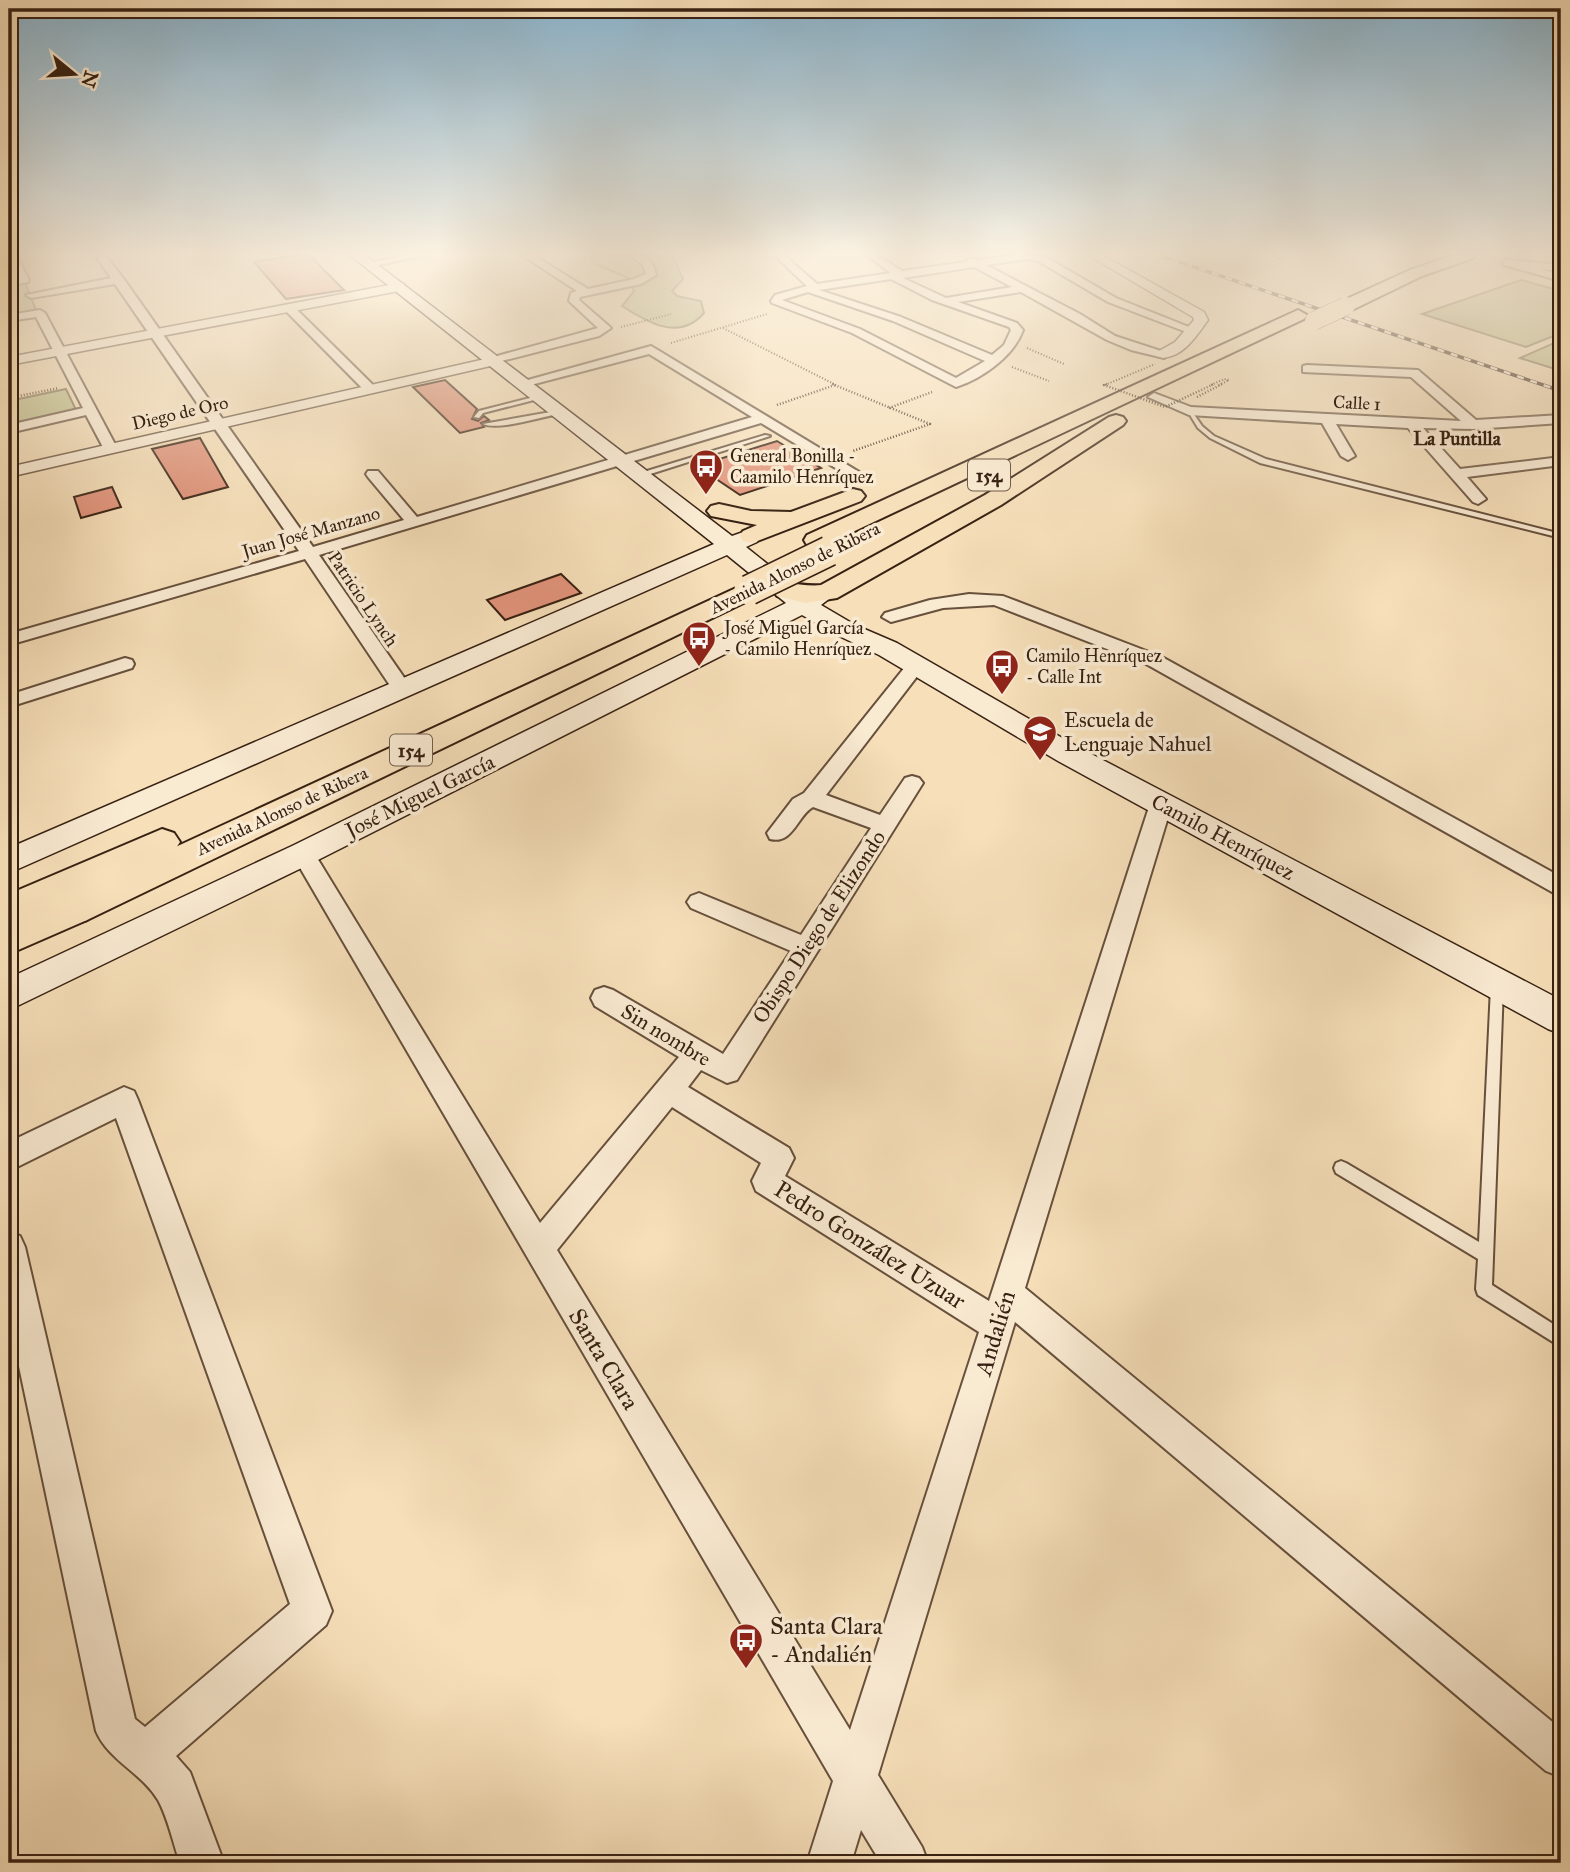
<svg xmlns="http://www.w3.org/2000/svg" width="1570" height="1872" font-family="'IM FELL Great Primer',serif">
<rect width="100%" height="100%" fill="#f6dfb9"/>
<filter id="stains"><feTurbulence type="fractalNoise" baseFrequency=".00286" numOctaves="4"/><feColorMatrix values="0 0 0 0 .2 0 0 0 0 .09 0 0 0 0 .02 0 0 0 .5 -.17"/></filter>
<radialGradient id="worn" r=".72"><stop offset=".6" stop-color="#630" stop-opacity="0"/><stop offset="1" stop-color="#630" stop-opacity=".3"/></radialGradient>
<!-- green -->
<g fill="#c0c18c" stroke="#7c714f" stroke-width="2">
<path d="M593,255H672L683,279L672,291L677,296L701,301L704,313C679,342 647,322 622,306L634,291L628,278L595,264L591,261Z"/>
<path d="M1521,280L1561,291V333L1526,347L1422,314Z"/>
<path d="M25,282L36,310L9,315V285Z"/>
<path d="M1561,340V371L1520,358Z"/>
<path d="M66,389L77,412L9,427V401Z"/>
</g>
<!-- building -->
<g fill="#e1937a" stroke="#372112" stroke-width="2">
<path d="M297,255H309L344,290L286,299L254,262Z"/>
<path d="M445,380L477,409L472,419L478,421L484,416L489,420L481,423L484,427L460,433L413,387Z"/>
<path d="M200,438L228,487L183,499L152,449Z"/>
<path d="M777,441L821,468L740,495L697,466Z"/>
<path d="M112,487L121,507L81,518L74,497Z"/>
<path d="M561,574L581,593L505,620L487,600Z"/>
</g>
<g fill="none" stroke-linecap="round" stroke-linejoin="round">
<!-- service casing -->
<g stroke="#67503c" stroke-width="4">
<g id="service">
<path d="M535,392L540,393L534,400L483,413L479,418L474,417L479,411L530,398Z"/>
<path d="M562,410L565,412L564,413C543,416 500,431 483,424Z"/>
<path d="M1187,410H1191L1202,426L1214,436L1266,459L1561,534V538L1260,463L1210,438L1198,428Z"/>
<path d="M765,435L770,436L644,476L637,474Z"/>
<path d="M1497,982L1502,983L1503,987L1492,1285L1561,1329V1347L1478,1295L1476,1289L1478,1259L1336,1173L1334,1168L1336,1163L1341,1161L1346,1163L1479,1242L1491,987L1492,983Z"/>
</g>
</g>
<!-- minor casing -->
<g stroke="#67503c" stroke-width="4">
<g id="minor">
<path d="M9,255H16L29,280L28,282L9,286V280L18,278Z"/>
<path d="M95,255H105L123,278L313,547L404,520L368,477L366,474L368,471H378L417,517L752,417L649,354L523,387L517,383L651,346L869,478L867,481H857L761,423L319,555L412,689L402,695L395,693L305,559L9,645V634L299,551L115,284L31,298L26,295L111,278Z"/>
<path d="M406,255H426L369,267L364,264Z"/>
<path d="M522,255H533L588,289L634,279L646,274L643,265L630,255C645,255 653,260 656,275L641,284L580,297L579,300L611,328L599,336L490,364V358L598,328L569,301L571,293L577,291Z"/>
<path d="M774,255H784L817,284L891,273L866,255H877L902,271L966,262L970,258L977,260L1017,255L1044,256L1116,298L1199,331L1189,333L1108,302L1038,261L1027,259L986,265L1080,314L1115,336L1170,354L1164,358L1131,350L1107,340L1021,292L958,302L1017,323L1023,330C1014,356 982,379 956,387L852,333L772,303L771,301L775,295L807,286ZM974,267L1012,287L946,298L903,278ZM891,279L932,300L1009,327L1011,330L1004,345L992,355L901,317L819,290ZM808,292L893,321L985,361L956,378L860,329L782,300Z"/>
<path d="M1273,255H1285L1280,258Z"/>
<path d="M1507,260L1561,265V271L1540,269L1561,275V281L1504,265L1502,263Z"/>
<path d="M285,306H293L374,386V392H366L285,310Z"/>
<path d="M40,310L45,313L117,448L115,451H105L86,415L9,433V425L83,408L36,317L9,321V315Z"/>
<path d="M1307,365L1418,370L1476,420L1561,415V423L1474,429L1423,428L1460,469L1561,457V465L1467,477L1486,499L1478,504L1473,502L1408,428L1336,424L1355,456L1348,460L1341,456L1322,423L1189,415L1148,397L1154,393L1191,407L1461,421L1411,377L1303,372V366Z"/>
<path d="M969,594L1003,596L1162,657L1561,877V897L1148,665L994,605L943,608L891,622L882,617L885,613L930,600Z"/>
<path d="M125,658L132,660L134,664L132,668L9,707V695Z"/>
<path d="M916,660L925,666L826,795L880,815L905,778L912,776L919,778L923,783L737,1080L727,1083L701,1070L688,1087L789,1148L794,1158L785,1176L989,1301L1150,804L1153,799L1161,796L1169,799L1172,804L1025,1288L1561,1729V1777L1546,1771L1015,1322L878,1775L922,1847L928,1863H881L861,1830L851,1863H807L833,1781L292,854L295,848L303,846L311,848L540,1223L679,1057L595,1006L591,998L595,990L604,987L613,990L723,1054L791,951L691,908L687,902L691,896L699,893L801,935L871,828L813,807C797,816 793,845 770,839L767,833L793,799L804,793L909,662ZM672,1107L761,1163L752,1181L756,1191L979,1332L850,1730L557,1250Z"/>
<path d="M124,1087L134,1091L138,1100L332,1611L326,1625L176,1756L190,1772L224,1863H180C173,1843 168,1818 158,1800C142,1773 108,1760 96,1731L9,1319V1231L20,1236L25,1247L135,1719L145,1727L290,1604L116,1118L9,1171V1142Z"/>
</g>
</g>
<!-- tertiary casing -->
<g stroke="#67503c" stroke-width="3">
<g id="tertiary">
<path d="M1088,255H1102L1204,312L1208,320C1197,335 1181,361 1159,357L1157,354L1159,351L1175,342L1194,320L1193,317Z"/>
<path d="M400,283L404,284V290L9,365V357Z"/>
<path d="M494,357L501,361L499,364L9,477V467Z"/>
</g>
</g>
<!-- secondary casing -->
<g stroke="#372112" stroke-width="3">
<path id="secondary" d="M350,255H365L732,536L749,530L757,532L760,537L757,542L746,547L805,594L822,588L831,590L834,595L821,605L855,625L897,643L1078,747L1561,1000V1034L1548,1029L1058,761L879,655L837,635L802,615L314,862L9,1010V978L292,846L786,603L727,555L9,873V848L714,544Z"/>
</g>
<!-- trunk casing -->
<g stroke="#372112" stroke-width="4">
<g id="trunk">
<path d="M1454,255H1476L1473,258L1422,276L1352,310H1340L1337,306L1340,302L1410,270Z"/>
<path d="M1298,310L1307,315L1304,319L825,545L816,547L807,545L804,540L807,535Z"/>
<path d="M1116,415L1123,417L1126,421L1123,425L1001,505L837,598L805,603L777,596L773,590L777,584C791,581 806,587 821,585L985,495L1109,417Z"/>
<path d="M853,489L861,491L865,496L861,501L752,543L743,541L740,536L743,531L757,525L711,516L707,511L711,506L719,504L751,511L791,512Z"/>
<path d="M749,582L758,584L762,590L758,596L87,920L74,924L61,920L55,910L61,900Z"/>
</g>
</g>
<!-- motorway casing -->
<g stroke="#372112" stroke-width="4">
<path id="motorway" d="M162,829L174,833L180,842L174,851L76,896L87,900L93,910L87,920L9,954V894Z"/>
</g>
<!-- path-far1 -->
<g stroke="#372112" stroke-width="2" stroke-dasharray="1 2" stroke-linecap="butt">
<path d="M621,327L671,314"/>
<path d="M723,328L836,385"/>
<path d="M671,343L767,314"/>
<path d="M1027,348L1064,364"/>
<path d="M1012,367L1049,381"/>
</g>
<!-- path -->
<g stroke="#372112" stroke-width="2.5" stroke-dasharray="1 2" stroke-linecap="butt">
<path d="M832,384L930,424L853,451"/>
<path d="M9,398L59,388"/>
<path d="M777,405L835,385"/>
<path d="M889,408L932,392"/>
</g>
<!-- service -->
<use href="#service" fill="#f9ead2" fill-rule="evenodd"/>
<!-- minor -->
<use href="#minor" fill="#f9ead2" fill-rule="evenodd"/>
<!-- tertiary -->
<use href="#tertiary" fill="#f9ead2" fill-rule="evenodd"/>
<!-- secondary -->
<use href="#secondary" fill="#f9ead2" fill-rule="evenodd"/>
<!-- trunk -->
<use href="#trunk" fill="#f6dfb9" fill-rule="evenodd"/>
<!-- motorway -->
<use href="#motorway" fill="#f6dfb9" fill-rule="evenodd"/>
<!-- rail casing -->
<g stroke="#372112" stroke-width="3.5">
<path id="rail" d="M1159,255L1561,391"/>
</g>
<!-- rail -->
<use href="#rail" stroke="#f9ead2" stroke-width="2.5" stroke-dasharray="7" stroke-linecap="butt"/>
<!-- trunk-bridge-far2 casing -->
<g stroke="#372112" stroke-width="19" stroke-linecap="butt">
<path id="trunk-bridge-far2" d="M1314,321L1346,306"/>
</g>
<!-- trunk-bridge-far1 casing -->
<g stroke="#372112" stroke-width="24" stroke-linecap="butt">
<path id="trunk-bridge-far1" d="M826,553L834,549"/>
</g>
<!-- trunk-bridge casing -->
<g stroke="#372112" stroke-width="32" stroke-linecap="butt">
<path id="trunk-bridge" d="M749,590L829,551"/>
</g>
<!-- path-bridge-far1 -->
<g stroke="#372112" stroke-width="2" stroke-dasharray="1 2" stroke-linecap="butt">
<path d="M1105,385L1155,364"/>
<path d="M1211,385L1224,379L1229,380L1219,385"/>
</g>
<!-- path-bridge -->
<g stroke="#372112" stroke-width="2.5" stroke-dasharray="1 2" stroke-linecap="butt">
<path d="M1107,384L1104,385L1165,407L1214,384"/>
<path d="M1197,397L1222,384"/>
</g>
<!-- trunk-bridge-far2 -->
<use href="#trunk-bridge-far2" stroke="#f6dfb9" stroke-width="18"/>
<!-- trunk-bridge-far1 -->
<use href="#trunk-bridge-far1" stroke="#f6dfb9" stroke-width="23"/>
<!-- trunk-bridge -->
<use href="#trunk-bridge" stroke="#f6dfb9" stroke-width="29"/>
</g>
<!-- sky -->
<linearGradient id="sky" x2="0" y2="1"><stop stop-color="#8ab7d3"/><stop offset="0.49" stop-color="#fbf1e0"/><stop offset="1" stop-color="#fbf1e0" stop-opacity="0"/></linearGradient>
<rect width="1570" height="517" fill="url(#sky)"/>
<!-- icons -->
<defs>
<g id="bus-pin" transform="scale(1.75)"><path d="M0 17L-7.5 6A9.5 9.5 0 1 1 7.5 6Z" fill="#8f2418" stroke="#f9ead2"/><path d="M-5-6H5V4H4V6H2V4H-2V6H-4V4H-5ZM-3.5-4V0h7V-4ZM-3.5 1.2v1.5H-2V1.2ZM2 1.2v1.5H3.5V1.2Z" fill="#fff"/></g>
<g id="school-pin" transform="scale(1.75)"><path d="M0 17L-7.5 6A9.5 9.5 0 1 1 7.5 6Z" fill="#8f2418" stroke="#f9ead2"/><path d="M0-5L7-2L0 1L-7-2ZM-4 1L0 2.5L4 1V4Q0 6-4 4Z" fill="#fff"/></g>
</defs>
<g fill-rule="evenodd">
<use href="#bus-pin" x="706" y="466"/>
<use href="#bus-pin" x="699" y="638"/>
<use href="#bus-pin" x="1002" y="666"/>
<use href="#school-pin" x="1040" y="732"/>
<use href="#bus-pin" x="746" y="1640"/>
</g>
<g text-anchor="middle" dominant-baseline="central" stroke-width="7" stroke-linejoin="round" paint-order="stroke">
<!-- far-street labels -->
<g font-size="18" fill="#372112" stroke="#f9ead2">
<text transform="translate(1357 403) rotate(3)">Calle 1</text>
<text transform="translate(180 413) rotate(-13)">Diego de Oro</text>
<text transform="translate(311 532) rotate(-16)">Juan José Manzano</text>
<text transform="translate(795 568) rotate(-26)">Avenida Alonso de Ribera</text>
<text transform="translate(363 599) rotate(56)">Patricio Lynch</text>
<text transform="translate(282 811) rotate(-25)">Avenida Alonso de Ribera</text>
</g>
<!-- far-poi labels -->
<g font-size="18" fill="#372112" stroke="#f9ead2" text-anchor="start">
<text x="730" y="456">General Bonilla -<tspan x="730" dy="21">Caamilo Henríquez</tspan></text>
<text x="724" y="628">José Miguel García<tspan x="724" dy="21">- Camilo Henríquez</tspan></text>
<text x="1026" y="656">Camilo Henríquez<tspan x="1026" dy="21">- Calle Int</tspan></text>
</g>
<!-- far-neighbourhood labels -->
<g font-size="19" font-weight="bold" fill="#372112" stroke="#f9ead2">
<text x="1457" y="438">La Puntilla</text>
</g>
<!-- shield labels -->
<g fill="#f9ead2" stroke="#715d4c" stroke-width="2">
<rect x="968" y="459.5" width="42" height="31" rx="5"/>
<rect x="390" y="734.5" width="42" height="31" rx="5"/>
</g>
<g font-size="19" font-weight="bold" fill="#372112">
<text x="989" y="475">154</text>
<text x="411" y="750">154</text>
</g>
<!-- poi labels -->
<g font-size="21" fill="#372112" stroke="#f9ead2" text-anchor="start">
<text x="1064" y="720">Escuela de<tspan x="1064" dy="24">Lenguaje Nahuel</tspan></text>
</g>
<!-- street labels -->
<g font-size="21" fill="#372112" stroke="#f9ead2">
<text transform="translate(420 796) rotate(-26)">José Miguel García</text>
<text transform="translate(1223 837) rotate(28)">Camilo Henríquez</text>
<text transform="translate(819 927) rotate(-57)">Obispo Diego de Elizondo</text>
<text transform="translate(666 1035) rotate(31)">Sin nombre</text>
</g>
<!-- near-street labels -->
<g font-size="24" fill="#372112" stroke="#f9ead2">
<text transform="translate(870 1245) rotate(32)">Pedro González Uzuar</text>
<text transform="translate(995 1333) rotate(-73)">Andalién</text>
<text transform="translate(604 1359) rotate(59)">Santa Clara</text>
</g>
<!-- near-poi labels -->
<g font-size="24" fill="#372112" stroke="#f9ead2" text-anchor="start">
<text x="770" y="1626">Santa Clara<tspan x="770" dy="28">- Andalién</tspan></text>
</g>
</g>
<!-- margin -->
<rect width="1570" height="1872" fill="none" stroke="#f6dfb9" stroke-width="35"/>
<rect x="10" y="10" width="1549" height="1851" fill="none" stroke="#372112" stroke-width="3.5"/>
<rect x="18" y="18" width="1535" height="1837" fill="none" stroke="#372112" stroke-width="2"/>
<!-- north arrow -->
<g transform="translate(74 74) rotate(108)" stroke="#f9ead2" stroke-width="5" paint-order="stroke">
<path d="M0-5L12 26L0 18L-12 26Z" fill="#372112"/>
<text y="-10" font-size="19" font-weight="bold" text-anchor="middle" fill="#372112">N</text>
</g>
<rect width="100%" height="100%" filter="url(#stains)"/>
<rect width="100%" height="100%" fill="url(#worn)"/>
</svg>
